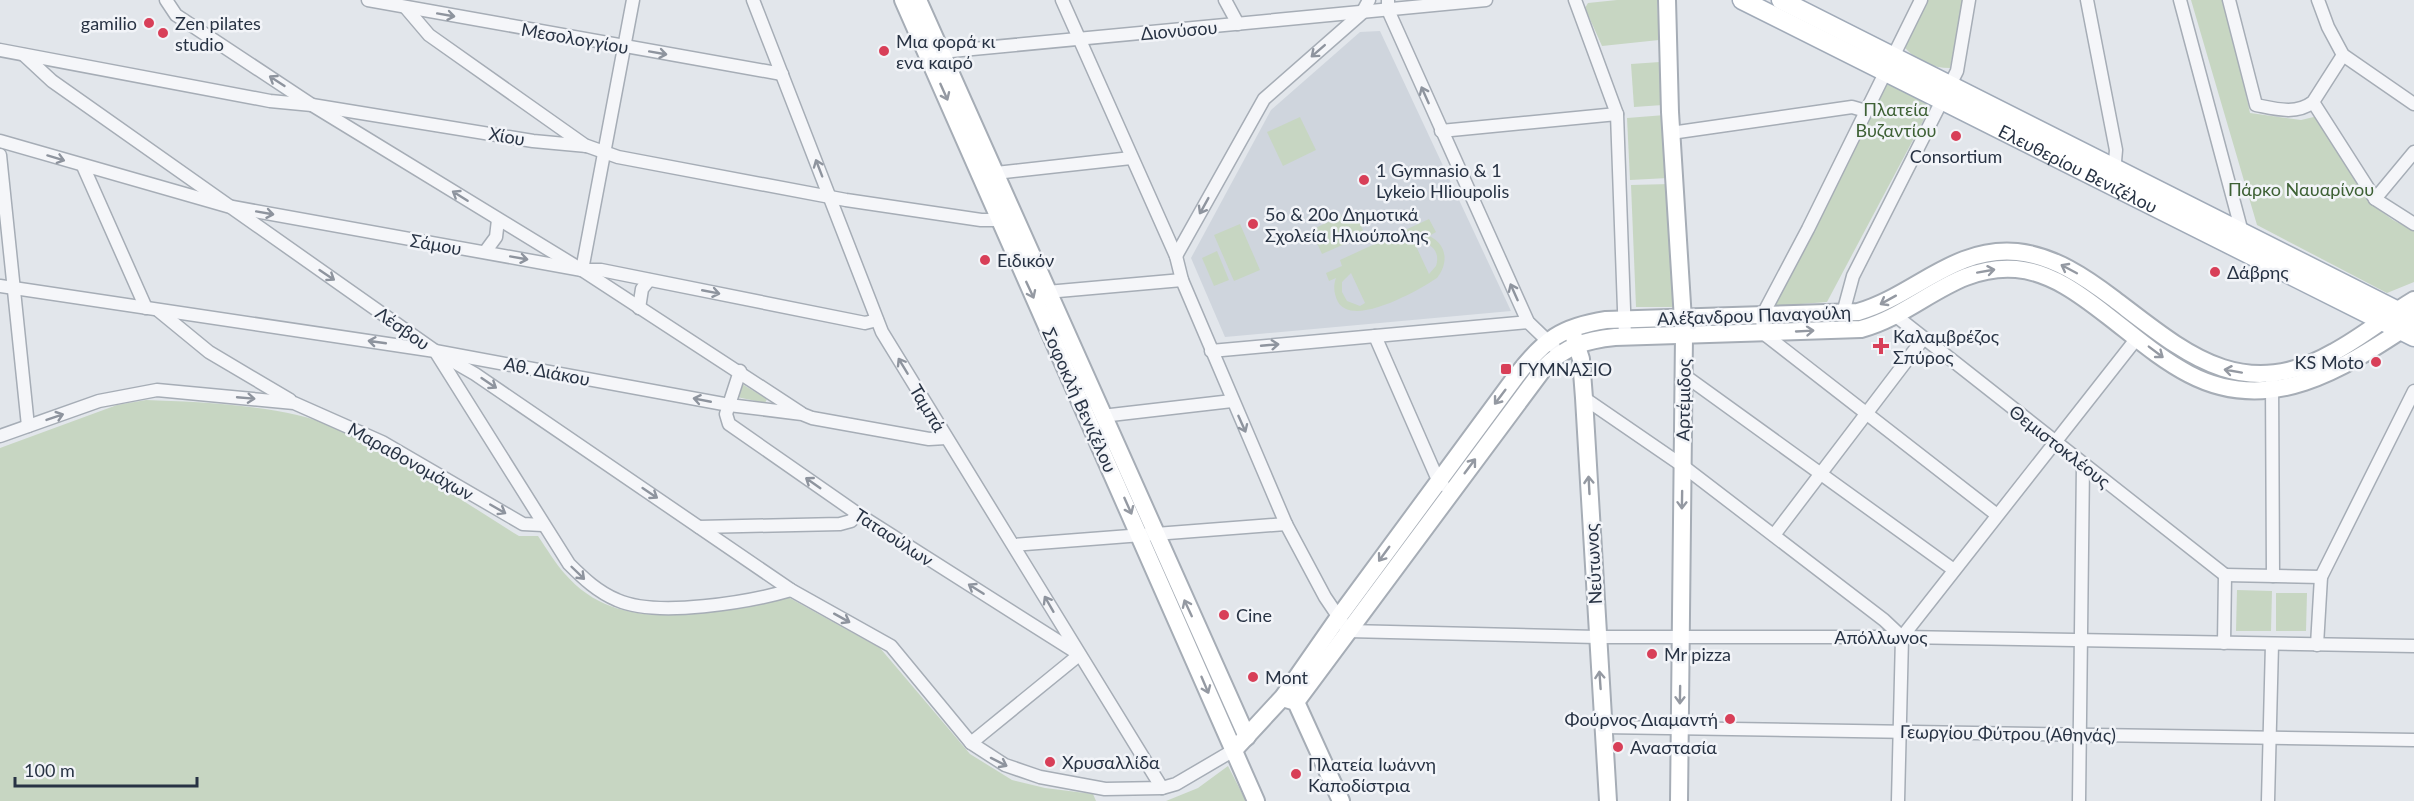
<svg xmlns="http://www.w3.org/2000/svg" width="2414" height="801" font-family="Lato,sans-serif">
<rect width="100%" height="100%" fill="#e2e6eb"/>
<!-- built -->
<path fill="#cfd5dd" d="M1380,31L1511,311L1225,337L1191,258L1271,110L1360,32Z"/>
<!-- green -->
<g fill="#c7d6c2" fill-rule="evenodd">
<path d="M1617,0H1657L1659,40L1602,46L1585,8L1588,3Z"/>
<path d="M1928,0H1964L1950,68C1932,68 1917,61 1905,48Z"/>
<path d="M2191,0H2225L2250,113L2301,120L2318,116L2371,204L2393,220L2414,231V282L2387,293L2257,225Z"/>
<path d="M1660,62L1663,105L1634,107L1631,64Z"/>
<path d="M1886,83L1931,106L1827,302L1775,306Z"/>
<path d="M1665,115L1668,178L1630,180L1627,118Z"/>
<path d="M1300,117L1316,150L1283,166L1267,132Z"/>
<path d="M1670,184L1676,307H1636L1631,185Z"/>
<path d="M1354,210L1365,235L1322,254L1311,230Z"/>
<path d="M1429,219L1436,232L1429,236C1447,244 1449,263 1437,278C1419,290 1353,328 1338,302C1334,294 1333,286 1336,278L1329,281L1326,273L1342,266L1340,260ZM1422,242C1434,245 1440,254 1436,266L1429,274L1415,244ZM1351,273L1365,303L1360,306L1347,301L1342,292V282Z"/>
<path d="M1240,224L1260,270L1234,281L1214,235Z"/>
<path d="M1217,251L1229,280L1214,286L1202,258Z"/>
<path d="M742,384L767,399L765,403L737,397Z"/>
<path d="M146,400C200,402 285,405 334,427C399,457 459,499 519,536H538C547,549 555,563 565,574C621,639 714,611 786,596L880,648L970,754L1012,780L1045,788L1093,794L1096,801H0V448L117,405Z"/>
<path d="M2237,590L2272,591L2271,631H2236Z"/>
<path d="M2276,593H2307L2306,631H2276Z"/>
<path d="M1228,766L1246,801H1166L1198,788Z"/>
</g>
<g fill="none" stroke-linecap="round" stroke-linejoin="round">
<!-- street casing -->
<g stroke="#a6adb6" stroke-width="15">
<g id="street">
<path d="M166,0L176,15L312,105L582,270L801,413"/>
<path d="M368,0L782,74"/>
<path d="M753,0L882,332L1162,788"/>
<path d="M1062,0L1176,256L1182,280L1286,524L1325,597L1348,631L1597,637H1902L2414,646"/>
<path d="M1225,0L1238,24"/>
<path d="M1388,0V10L1528,322L1554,347"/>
<path d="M1575,0L1617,114L1625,337"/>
<path d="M1921,0L1808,229L1762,316L1763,333L1997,515"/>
<path d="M2087,0L2116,150L2114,173"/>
<path d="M2180,0L2243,236"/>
<path d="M2229,0L2256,105C2276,109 2296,115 2313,102L2343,55"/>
<path d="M2318,0L2328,27L2343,55L2414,104"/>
<path d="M406,8L429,35L586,146"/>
<path d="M0,50L270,101L312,105L533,141L587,146L618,157L846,200L981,220H998L1005,216"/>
<path d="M941,52L1486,0"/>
<path d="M24,55L52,81L435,351L475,374L791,590L891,646L971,743L1005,765L1040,777L1105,789L1162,788L1176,784L1234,750"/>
<path d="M2313,102L2375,199L2414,224"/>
<path d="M1441,131L1617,114"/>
<path d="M1671,133L1852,107L1866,111"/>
<path d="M0,141L227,206L582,270H601L865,323L877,320"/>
<path d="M0,155L28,426"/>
<path d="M83,166L146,308"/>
<path d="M987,174L1131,158"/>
<path d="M2375,199L2414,152"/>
<path d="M485,252L496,237L498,220"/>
<path d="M1176,256L1264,99L1362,13L1369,0"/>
<path d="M582,270L633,0"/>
<path d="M0,286L435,351L729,405L802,414L812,418L929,439L946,438"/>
<path d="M1047,292L1182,280"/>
<path d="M639,308L642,289L649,280"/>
<path d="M159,311L209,352L290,400"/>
<path d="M1843,313L1853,276L1957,71L1969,0"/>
<path d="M1896,316L2225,575"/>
<path d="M1375,336L1438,480L1443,485"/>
<path d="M1211,351L1528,322"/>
<path d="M437,354L569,564C584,579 598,592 617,600C657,618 750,602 791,590"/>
<path d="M740,371L726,414L729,424L858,514L1077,653"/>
<path d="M1684,375L1954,570"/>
<path d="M2272,382L2273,576"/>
<path d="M1584,398L1683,466L1884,620L1902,637"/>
<path d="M1102,416L1232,401"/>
<path d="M0,436L99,401L157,390L294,403L382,442L523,524L543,525"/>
<path d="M699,527L840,524L851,521L858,514"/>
<path d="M1774,535L1923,339"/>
<path d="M1014,545L1286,524"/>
<path d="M2225,575L2321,577"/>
<path d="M1902,637L2137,338"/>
<path d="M2224,643L2225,575"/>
<path d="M2317,645L2321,577L2414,391"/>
<path d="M1603,727L2414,740"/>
<path d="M971,743L1079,655"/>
<path d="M1898,801L1902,637"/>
<path d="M2079,801L2083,464"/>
<path d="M2268,801L2272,644"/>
</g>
</g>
<!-- secondary casing -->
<g stroke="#a6adb6" stroke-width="20">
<g id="secondary">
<path d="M903,0L1256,801"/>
<path d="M918,0L1247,737"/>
<path d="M1667,0L1670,112L1684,336L1679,801"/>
<path d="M1573,334L1581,359L1584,398L1608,801"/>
<path d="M1286,699L1296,702L1341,801"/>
<path d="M1296,702L1544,368C1565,346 1586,340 1615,337L1861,329C1917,314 1954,264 2016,269C2051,272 2081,295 2108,316C2134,336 2160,359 2189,374C2271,417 2344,368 2411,324"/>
<path d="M1234,750L1283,697L1338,618L1517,375C1544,340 1561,327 1606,320L1858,312C1914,296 1954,246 2017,252C2054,256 2085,277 2114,299C2185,353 2242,405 2334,352C2362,337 2387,316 2414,300"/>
</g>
</g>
<!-- primary casing -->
<g stroke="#a0aab8" stroke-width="21">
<g id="primary">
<path id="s1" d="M1742,0L2414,337"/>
<path d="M1781,0L2414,319"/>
</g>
</g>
<!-- street -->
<use href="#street" stroke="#f5f6f9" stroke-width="12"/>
<!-- secondary -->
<use href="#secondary" stroke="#fff" stroke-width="16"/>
<!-- primary -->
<use href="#primary" stroke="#fff" stroke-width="18"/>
</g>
<!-- one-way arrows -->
<defs><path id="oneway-shaft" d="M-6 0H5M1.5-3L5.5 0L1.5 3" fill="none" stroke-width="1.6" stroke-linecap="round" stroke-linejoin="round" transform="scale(1.5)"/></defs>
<g stroke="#8e949e">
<use href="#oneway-shaft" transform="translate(446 15) rotate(10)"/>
<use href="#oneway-shaft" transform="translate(1318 51) rotate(139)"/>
<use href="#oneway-shaft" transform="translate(658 53) rotate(10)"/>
<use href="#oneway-shaft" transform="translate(277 81) rotate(-147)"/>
<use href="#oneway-shaft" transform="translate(1425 95) rotate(-114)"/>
<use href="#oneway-shaft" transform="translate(56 158) rotate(17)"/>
<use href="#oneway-shaft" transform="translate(819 168) rotate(-111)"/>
<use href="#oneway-shaft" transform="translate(460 196) rotate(-148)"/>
<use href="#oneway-shaft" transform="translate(1204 206) rotate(119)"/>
<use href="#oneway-shaft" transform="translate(265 213) rotate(10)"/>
<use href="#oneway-shaft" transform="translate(519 258) rotate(10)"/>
<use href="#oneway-shaft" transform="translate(327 275) rotate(34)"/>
<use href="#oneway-shaft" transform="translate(711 292) rotate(11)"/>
<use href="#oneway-shaft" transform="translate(1514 292) rotate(-114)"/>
<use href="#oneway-shaft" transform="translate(377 342) rotate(-172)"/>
<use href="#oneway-shaft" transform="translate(1270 345) rotate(-5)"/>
<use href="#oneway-shaft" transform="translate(903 366) rotate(-121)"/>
<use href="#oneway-shaft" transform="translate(489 383) rotate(34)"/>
<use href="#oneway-shaft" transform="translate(246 398) rotate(5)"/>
<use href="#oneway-shaft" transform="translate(702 400) rotate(-169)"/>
<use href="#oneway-shaft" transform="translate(55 417) rotate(-19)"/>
<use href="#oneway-shaft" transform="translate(1242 424) rotate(66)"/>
<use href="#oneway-shaft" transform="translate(813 483) rotate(-145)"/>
<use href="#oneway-shaft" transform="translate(650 493) rotate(34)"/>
<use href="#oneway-shaft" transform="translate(498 509) rotate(30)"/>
<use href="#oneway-shaft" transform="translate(578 573) rotate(44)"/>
<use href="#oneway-shaft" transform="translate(976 589) rotate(-148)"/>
<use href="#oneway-shaft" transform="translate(1049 604) rotate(-120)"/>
<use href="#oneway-shaft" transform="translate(842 618) rotate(29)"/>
<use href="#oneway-shaft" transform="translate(999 762) rotate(27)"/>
</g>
<g stroke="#9499a2">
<use href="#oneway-shaft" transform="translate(944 92) rotate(66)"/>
<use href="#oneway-shaft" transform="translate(2069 269) rotate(-152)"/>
<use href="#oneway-shaft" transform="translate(1986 271) rotate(-10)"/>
<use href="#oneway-shaft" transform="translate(1030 290) rotate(65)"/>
<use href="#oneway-shaft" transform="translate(1888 300) rotate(151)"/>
<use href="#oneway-shaft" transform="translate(1805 331) rotate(-3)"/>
<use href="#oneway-shaft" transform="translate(2156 352) rotate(37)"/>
<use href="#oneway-shaft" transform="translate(2233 371) rotate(-170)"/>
<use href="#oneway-shaft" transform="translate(1500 397) rotate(127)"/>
<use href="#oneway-shaft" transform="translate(1470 466) rotate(-53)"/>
<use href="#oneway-shaft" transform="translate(1589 485) rotate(-93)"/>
<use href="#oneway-shaft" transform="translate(1682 500) rotate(91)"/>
<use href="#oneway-shaft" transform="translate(1128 506) rotate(66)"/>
<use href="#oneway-shaft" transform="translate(1384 554) rotate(126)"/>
<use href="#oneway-shaft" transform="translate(1188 608) rotate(-115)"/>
<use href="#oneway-shaft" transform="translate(1600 680) rotate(-94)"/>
<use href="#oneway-shaft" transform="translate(1205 685) rotate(67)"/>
<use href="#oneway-shaft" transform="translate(1680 695) rotate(91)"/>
</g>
<!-- markers -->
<g fill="#d83f58" stroke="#f2f4f8" stroke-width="2">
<circle cx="149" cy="23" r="6"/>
<circle cx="163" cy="33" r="6"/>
<circle cx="884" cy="51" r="6"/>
<circle cx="1956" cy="136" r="6"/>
<circle cx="1364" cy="180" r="6"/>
<circle cx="1253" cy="224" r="6"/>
<circle cx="985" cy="260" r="6"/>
<circle cx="2215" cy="272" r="6"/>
<path d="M1878 337h6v6h6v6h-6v6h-6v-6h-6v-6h6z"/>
<circle cx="2376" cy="362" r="6"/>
<rect x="1500" y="363" width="12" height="12" rx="3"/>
<circle cx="1224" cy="615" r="6"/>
<circle cx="1652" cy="654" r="6"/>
<circle cx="1253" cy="677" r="6"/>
<circle cx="1730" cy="719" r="6"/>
<circle cx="1618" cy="747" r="6"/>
<circle cx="1050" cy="762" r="6"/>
<circle cx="1296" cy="774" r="6"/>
</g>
<g text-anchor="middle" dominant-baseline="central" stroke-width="5" stroke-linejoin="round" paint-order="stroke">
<!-- poi labels -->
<g font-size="18" fill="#283344" stroke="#f2f4f8" text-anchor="start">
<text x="137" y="23" text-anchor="end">gamilio</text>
<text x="175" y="23">Zen pilates<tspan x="175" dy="21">studio</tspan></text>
<text x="896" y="41">Μια φορά κι<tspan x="896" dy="21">ενα καιρό</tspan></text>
<text x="1956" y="156" text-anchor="middle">Consortium</text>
<text x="1376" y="170">1 Gymnasio &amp; 1<tspan x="1376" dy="21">Lykeio Hlioupolis</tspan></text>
<text x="1265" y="214">5ο &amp; 20ο Δημοτικά<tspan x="1265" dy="21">Σχολεία Ηλιούπολης</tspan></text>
<text x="997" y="260">Ειδικόν</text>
<text x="2227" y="272">Δάβρης</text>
<text x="1893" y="336">Καλαμβρέζος<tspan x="1893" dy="21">Σπύρος</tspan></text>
<text x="2364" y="362" text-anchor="end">KS Moto</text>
<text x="1518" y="369">ΓΥΜΝΑΣΙΟ</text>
<text x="1236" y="615">Cine</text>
<text x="1664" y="654">Mr pizza</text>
<text x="1265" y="677">Mont</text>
<text x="1718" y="719" text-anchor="end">Φούρνος Διαμαντή</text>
<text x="1630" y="747">Αναστασία</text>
<text x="1062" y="762">Χρυσαλλίδα</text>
<text x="1308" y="764">Πλατεία Ιωάννη<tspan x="1308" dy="21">Καποδίστρια</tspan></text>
</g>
<!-- street labels -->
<g font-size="18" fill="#283344" stroke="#f2f4f8">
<text transform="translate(1179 30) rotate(-5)">Διονύσου</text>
<text transform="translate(575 38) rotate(10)">Μεσολογγίου</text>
<text transform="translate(507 136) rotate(10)">Χίου</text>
<text stroke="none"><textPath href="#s1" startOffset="376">Ελευθερίου Βενιζέλου</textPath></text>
<text transform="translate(436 244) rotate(10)">Σάμου</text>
<text transform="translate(1754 315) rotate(-2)">Αλέξανδρου Παναγούλη</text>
<text transform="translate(403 328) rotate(35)">Λέσβου</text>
<text transform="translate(547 371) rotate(11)">Αθ. Διάκου</text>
<text transform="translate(1080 400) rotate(66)">Σοφοκλή Βενιζέλου</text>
<text transform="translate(1683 400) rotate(-89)">Αρτέμιδος</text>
<text transform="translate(928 408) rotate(59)">Ταμπά</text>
<text transform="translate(2060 446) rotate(38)">Θεμιστοκλέους</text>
<text transform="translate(411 461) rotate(29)">Μαραθονομάχων</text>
<text transform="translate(894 537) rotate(33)">Ταταούλων</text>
<text transform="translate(1593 564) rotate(-93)">Νεύτωνος</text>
<text x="1881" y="637">Απόλλωνος</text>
<text transform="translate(2008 733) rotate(1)">Γεωργίου Φύτρου (Αθηνάς)</text>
</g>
<!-- park labels -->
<g font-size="18" fill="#3e6135" stroke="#f2f4f8">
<text x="1896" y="109">Πλατεία<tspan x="1896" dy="21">Βυζαντίου</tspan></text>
<text x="2301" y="189">Πάρκο Ναυαρίνου</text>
</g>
</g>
<!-- scale -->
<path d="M15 777v9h182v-9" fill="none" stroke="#283344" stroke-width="3"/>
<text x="24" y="777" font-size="18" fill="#283344" stroke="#f2f4f8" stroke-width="4.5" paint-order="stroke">100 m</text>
</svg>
